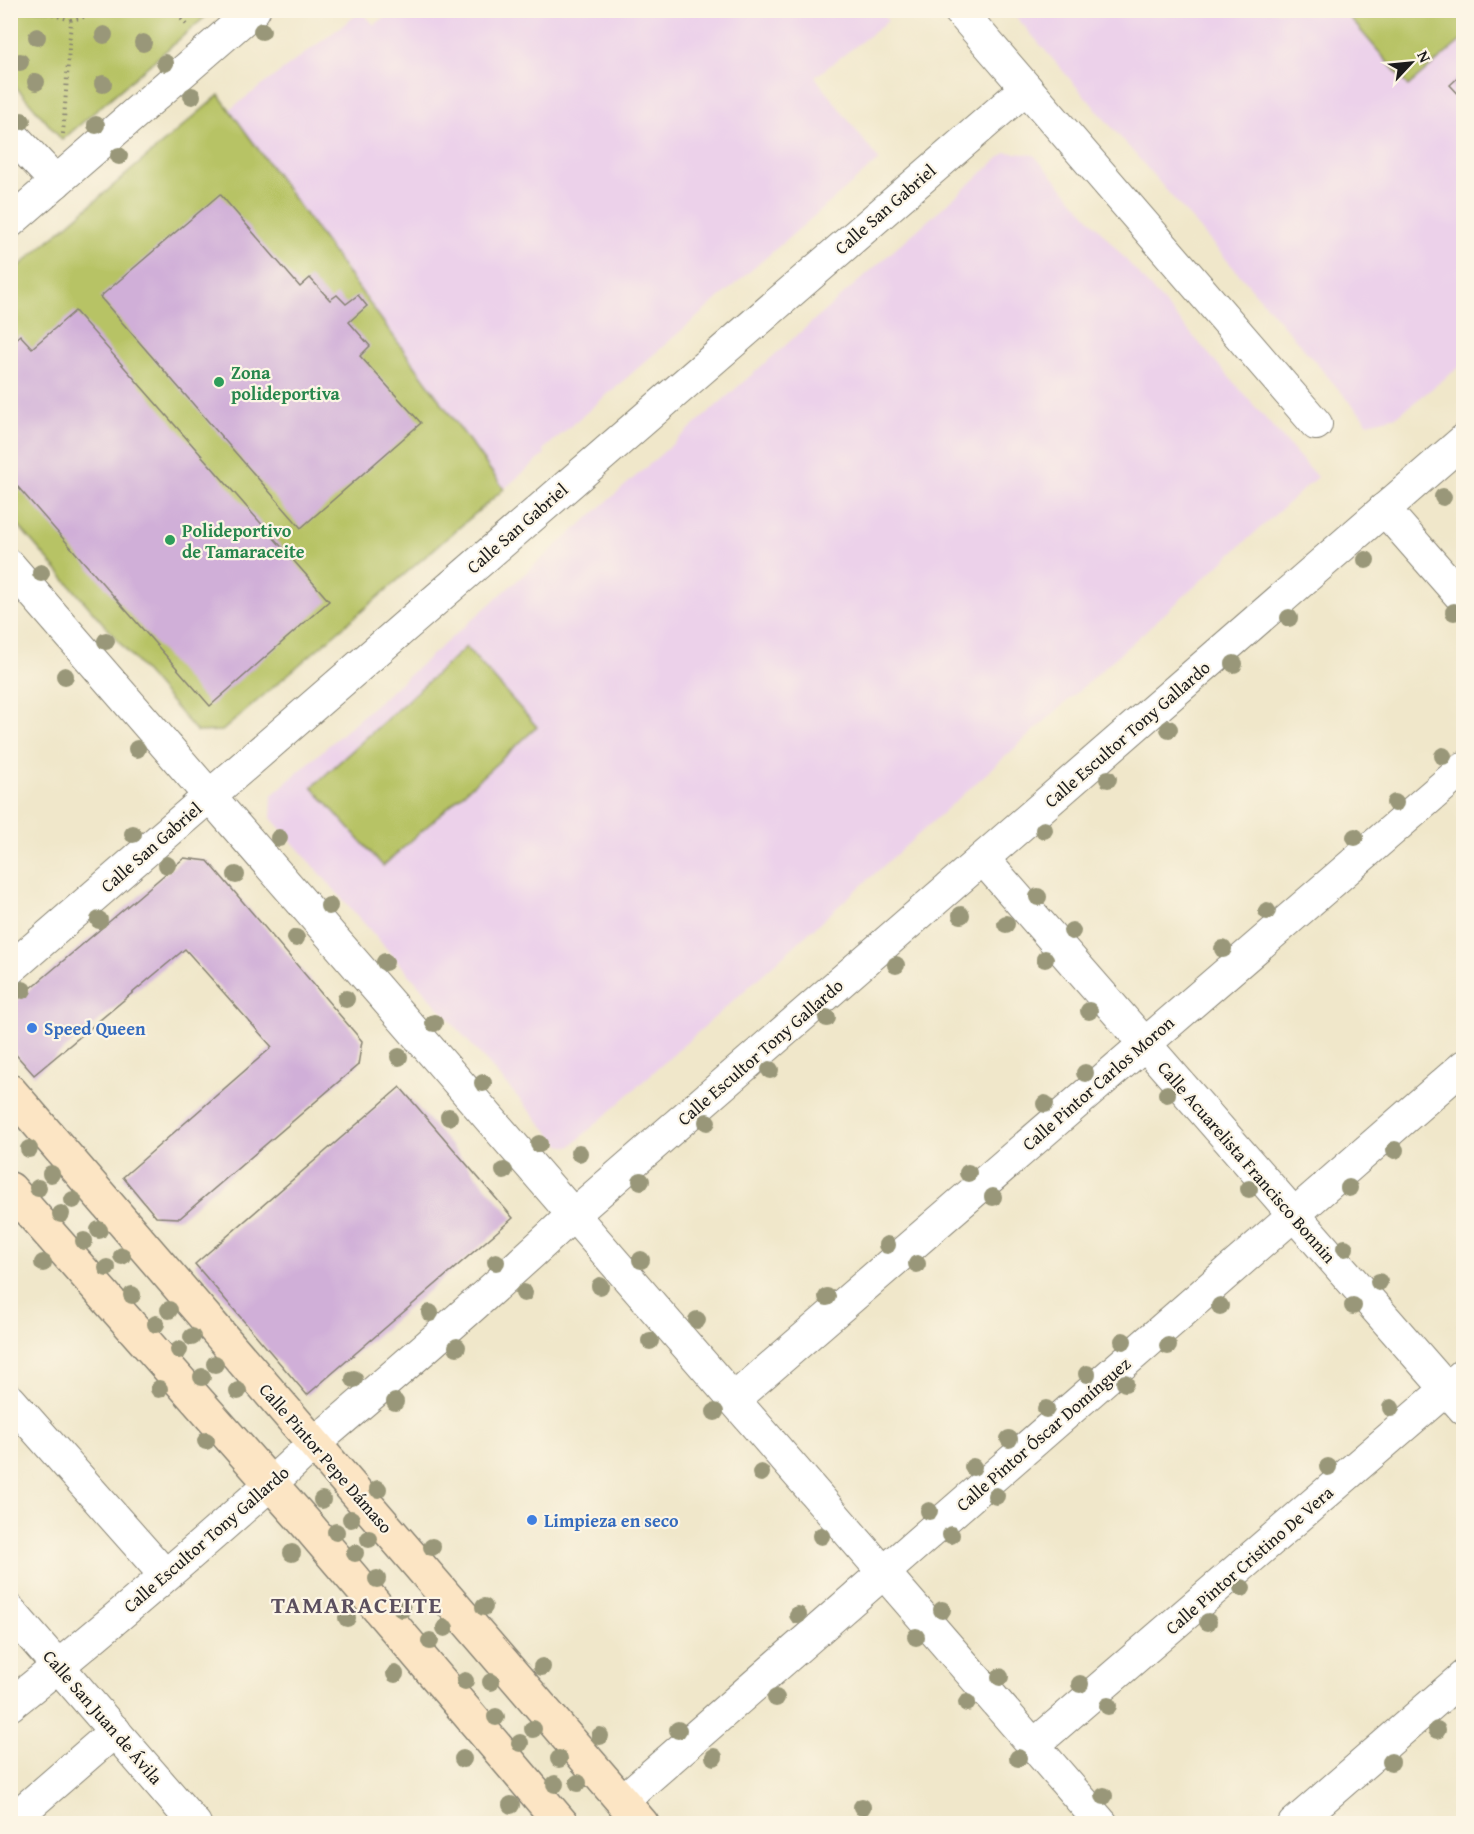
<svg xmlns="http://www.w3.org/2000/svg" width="1474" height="1834" font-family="'Gentium Book Plus',serif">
<rect width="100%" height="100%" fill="#fcf5e5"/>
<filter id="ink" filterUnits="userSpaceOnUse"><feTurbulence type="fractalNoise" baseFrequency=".0167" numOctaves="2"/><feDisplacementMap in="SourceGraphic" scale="12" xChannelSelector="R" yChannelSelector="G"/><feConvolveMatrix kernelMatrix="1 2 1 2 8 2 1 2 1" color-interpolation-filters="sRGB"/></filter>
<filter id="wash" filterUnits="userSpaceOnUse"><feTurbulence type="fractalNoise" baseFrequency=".008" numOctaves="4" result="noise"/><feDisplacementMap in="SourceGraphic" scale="24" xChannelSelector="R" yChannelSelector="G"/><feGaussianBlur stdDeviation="1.35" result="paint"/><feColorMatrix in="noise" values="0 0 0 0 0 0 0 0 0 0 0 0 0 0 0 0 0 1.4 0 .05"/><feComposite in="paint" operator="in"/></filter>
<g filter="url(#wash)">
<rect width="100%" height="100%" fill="#f0e7ca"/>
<!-- built -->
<g fill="#ecd1ea">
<path d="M395,10H880L888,21L815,77L879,160L543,450L545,454L504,489L225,113L362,11L374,25Z"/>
<path d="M1011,11H1463V364L1397,416L1368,423Z"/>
<path d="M1006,152L1034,155L1317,477L570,1147L560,1145L271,818L272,795Z"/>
</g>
<!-- green -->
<g fill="#b7c365" stroke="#6a7040" stroke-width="1.5">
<path d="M10,11L11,10L212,11L62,140L11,81Z"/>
<path d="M1344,11H1463V39L1408,86Z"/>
<path d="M219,95L504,489L222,731L197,732L11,517L10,274Z"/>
<path d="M466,647L537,727L383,866L312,787Z"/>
</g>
<g id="blocks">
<!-- building -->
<g fill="#d0afd8">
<path d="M1464,72V100L1450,85Z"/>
<path d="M220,194L300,287L310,278L330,300L337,295L346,304L358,295L367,306L349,322L370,346L360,356L421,423L301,528L100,297Z"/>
<path d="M75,311L329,601L210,706L10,478V344L20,335L32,348Z"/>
<path d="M184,858L208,861L362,1041L358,1065L180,1218L156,1217L123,1177L272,1047L185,949L34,1075L10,1048V1006Z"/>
<path d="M400,1087L513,1218L307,1395L195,1264Z"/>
</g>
</g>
</g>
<g filter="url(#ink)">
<use href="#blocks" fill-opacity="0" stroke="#868273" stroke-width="1.5"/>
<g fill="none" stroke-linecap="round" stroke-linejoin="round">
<!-- street casing -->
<g stroke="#868273" stroke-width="34">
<g id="street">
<path d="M959,10L1316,424"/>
<path d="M10,133L56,182"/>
<path d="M10,222L254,10"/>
<path d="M1384,509L1464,600"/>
<path d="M10,566L1102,1824"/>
<path d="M984,860L1464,1409"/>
<path d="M10,969L1026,88"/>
<path d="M734,1399L1464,768"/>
<path d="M10,1400L165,1575"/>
<path d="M10,1611L195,1824"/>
<path d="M10,1705C99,1634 185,1560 269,1485C285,1471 300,1456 316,1442C403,1368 490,1293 574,1214L1464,440"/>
<path d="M1034,1745L1464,1374"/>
<path d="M622,1801L1464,1066"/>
<path d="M10,1822L115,1731"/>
<path d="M1294,1824L1464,1676"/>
</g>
</g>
<!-- secondary casing -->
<g stroke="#868273" stroke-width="36">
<g id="secondary">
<path d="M10,1091L642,1824"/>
<path d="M10,1189L310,1528L562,1824"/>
</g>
</g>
<!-- path -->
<g stroke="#868273" stroke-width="4" stroke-dasharray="1.5 4.5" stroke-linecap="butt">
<path d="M35,10L71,20"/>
<path d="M173,10L189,27"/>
<path d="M63,134L71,20L115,10"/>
</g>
<!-- street -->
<use href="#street" stroke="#fff" stroke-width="32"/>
<!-- secondary -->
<use href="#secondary" stroke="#fce5c4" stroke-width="33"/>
</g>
<!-- trees -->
<g fill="#999779">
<circle cx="262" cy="31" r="9"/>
<circle cx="104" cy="35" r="9"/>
<circle cx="37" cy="37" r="9"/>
<circle cx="143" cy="43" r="9"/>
<circle cx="20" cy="62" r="9"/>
<circle cx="165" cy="63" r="9"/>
<circle cx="36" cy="82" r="9"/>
<circle cx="103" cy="84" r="9"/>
<circle cx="192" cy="96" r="9"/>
<circle cx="22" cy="121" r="9"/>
<circle cx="96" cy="125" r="9"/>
<circle cx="119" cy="156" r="9"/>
<circle cx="1443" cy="497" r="9"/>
<circle cx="1366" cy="560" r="9"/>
<circle cx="41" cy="573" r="9"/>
<circle cx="1454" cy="612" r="9"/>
<circle cx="1289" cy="618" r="9"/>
<circle cx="106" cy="641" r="9"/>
<circle cx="1234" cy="664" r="9"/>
<circle cx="65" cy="676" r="9"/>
<circle cx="1169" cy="729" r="9"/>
<circle cx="137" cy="749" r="9"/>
<circle cx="1443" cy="756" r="9"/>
<circle cx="1108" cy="779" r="9"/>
<circle cx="1395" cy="803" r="9"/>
<circle cx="1044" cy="830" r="9"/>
<circle cx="133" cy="834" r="9"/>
<circle cx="1355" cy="837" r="9"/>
<circle cx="279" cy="838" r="9"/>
<circle cx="167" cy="865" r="9"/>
<circle cx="236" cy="875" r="9"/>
<circle cx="1038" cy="897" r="9"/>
<circle cx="329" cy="906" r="9"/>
<circle cx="1267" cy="911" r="9"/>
<circle cx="961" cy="915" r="9"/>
<circle cx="99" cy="920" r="9"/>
<circle cx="1006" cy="924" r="9"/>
<circle cx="1072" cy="931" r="9"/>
<circle cx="296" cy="938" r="9"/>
<circle cx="1223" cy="949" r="9"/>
<circle cx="1045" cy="959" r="9"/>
<circle cx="385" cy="962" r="9"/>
<circle cx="896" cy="965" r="9"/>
<circle cx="23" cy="990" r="9"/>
<circle cx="346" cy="999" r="9"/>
<circle cx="1089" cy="1011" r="9"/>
<circle cx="827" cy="1018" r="9"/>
<circle cx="434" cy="1023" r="9"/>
<circle cx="399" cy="1057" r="9"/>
<circle cx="770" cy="1070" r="9"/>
<circle cx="1085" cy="1073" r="9"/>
<circle cx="483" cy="1083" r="9"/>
<circle cx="1167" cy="1094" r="9"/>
<circle cx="1045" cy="1104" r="9"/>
<circle cx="449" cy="1117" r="9"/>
<circle cx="707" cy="1122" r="9"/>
<circle cx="539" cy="1144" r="9"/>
<circle cx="29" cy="1149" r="9"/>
<circle cx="1395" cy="1150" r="9"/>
<circle cx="579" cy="1153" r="9"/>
<circle cx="504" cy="1171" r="9"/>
<circle cx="968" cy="1173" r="9"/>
<circle cx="51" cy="1174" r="9"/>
<circle cx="641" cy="1181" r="9"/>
<circle cx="38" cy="1188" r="9"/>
<circle cx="1349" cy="1188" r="9"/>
<circle cx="1249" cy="1189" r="9"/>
<circle cx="993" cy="1197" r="9"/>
<circle cx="73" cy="1200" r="9"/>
<circle cx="61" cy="1214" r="9"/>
<circle cx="99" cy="1230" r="9"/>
<circle cx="84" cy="1241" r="9"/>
<circle cx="887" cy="1245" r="9"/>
<circle cx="1345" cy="1248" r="9"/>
<circle cx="122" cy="1256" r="9"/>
<circle cx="641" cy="1260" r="9"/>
<circle cx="496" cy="1262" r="9"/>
<circle cx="43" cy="1263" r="9"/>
<circle cx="917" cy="1264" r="9"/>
<circle cx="107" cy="1268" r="9"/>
<circle cx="1379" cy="1282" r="9"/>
<circle cx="600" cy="1286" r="9"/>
<circle cx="524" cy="1293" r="9"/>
<circle cx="132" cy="1295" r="9"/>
<circle cx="827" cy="1297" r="9"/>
<circle cx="1220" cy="1306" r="9"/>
<circle cx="1353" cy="1306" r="9"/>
<circle cx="169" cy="1310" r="9"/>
<circle cx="430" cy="1313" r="9"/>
<circle cx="697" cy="1320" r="9"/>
<circle cx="156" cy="1324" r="9"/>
<circle cx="192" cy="1337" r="9"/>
<circle cx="650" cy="1341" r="9"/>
<circle cx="1123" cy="1341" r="9"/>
<circle cx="1168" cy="1346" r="9"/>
<circle cx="457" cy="1347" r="9"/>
<circle cx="179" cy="1350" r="9"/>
<circle cx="215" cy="1364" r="9"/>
<circle cx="1087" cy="1374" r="9"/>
<circle cx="202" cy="1377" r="9"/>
<circle cx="354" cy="1379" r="9"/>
<circle cx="1125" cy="1383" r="9"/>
<circle cx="159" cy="1389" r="9"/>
<circle cx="238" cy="1391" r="9"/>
<circle cx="395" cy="1402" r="9"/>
<circle cx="1391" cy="1408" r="9"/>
<circle cx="1046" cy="1409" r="9"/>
<circle cx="715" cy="1412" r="9"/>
<circle cx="1009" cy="1439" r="9"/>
<circle cx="206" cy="1441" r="9"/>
<circle cx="973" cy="1467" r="9"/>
<circle cx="1328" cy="1467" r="9"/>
<circle cx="761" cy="1473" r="9"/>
<circle cx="378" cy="1489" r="9"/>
<circle cx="996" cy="1496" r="9"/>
<circle cx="322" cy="1500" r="9"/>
<circle cx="929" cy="1511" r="9"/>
<circle cx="351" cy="1519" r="9"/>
<circle cx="336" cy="1532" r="9"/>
<circle cx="951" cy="1535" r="9"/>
<circle cx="821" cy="1536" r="9"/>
<circle cx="369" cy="1539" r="9"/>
<circle cx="432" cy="1547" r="9"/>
<circle cx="292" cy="1553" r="9"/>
<circle cx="355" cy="1553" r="9"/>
<circle cx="377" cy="1579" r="9"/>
<circle cx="1242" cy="1588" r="9"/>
<circle cx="484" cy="1607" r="9"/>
<circle cx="402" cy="1609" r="9"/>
<circle cx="942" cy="1610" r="9"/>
<circle cx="798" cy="1615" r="9"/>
<circle cx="347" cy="1618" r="9"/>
<circle cx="1208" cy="1622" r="9"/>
<circle cx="445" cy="1628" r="9"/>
<circle cx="916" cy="1637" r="9"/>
<circle cx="430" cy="1641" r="9"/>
<circle cx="542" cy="1667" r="9"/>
<circle cx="395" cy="1674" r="9"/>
<circle cx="1000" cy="1677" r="9"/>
<circle cx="465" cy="1681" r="9"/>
<circle cx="491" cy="1682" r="9"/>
<circle cx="1080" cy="1684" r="9"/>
<circle cx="776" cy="1698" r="9"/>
<circle cx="967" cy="1703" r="9"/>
<circle cx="1108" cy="1706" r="9"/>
<circle cx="496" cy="1717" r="9"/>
<circle cx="533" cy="1729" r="9"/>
<circle cx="678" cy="1730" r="9"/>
<circle cx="1437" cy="1730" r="9"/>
<circle cx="600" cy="1736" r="9"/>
<circle cx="520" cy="1743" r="9"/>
<circle cx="714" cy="1757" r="9"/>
<circle cx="1018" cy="1758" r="9"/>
<circle cx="463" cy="1759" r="9"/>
<circle cx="559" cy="1759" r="9"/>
<circle cx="1391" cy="1762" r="9"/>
<circle cx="578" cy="1783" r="9"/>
<circle cx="555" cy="1784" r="9"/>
<circle cx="1104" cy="1796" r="9"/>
<circle cx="511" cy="1805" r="9"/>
<circle cx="862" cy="1807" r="9"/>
</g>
</g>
<!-- markers -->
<g fill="#2e9e5b" stroke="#fcf5e5" stroke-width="2">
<circle cx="219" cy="382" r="6"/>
<circle cx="170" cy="540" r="6"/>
</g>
<g fill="#3f7fe0" stroke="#fcf5e5" stroke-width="2">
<circle cx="32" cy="1028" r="6"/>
<circle cx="532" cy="1520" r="6"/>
</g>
<g text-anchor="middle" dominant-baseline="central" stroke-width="4.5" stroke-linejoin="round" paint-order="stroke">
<!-- street labels -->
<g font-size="18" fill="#1c1c1c" stroke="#fcf5e5">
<text transform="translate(885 209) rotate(-41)">Calle San Gabriel</text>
<text transform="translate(517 528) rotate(-41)">Calle San Gabriel</text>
<text transform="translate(1127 734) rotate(-41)">Calle Escultor Tony Gallardo</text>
<text transform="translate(151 847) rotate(-41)">Calle San Gabriel</text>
<text transform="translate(760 1052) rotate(-41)">Calle Escultor Tony Gallardo</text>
<text transform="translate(1098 1083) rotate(-41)">Calle Pintor Carlos Moron</text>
<text transform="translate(1247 1162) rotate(49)">Calle Acuarelista Francisco Bonnin</text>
<text transform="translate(1043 1434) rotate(-41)">Calle Pintor Óscar Domínguez</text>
<text transform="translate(326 1458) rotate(49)">Calle Pintor Pepe Dámaso</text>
<text transform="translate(206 1539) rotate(-41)">Calle Escultor Tony Gallardo</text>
<text transform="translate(1249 1560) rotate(-41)">Calle Pintor Cristino De Vera</text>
<text transform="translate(103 1717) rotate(49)">Calle San Juan de Ávila</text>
</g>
<!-- leisure labels -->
<g font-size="18" font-weight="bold" fill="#27864d" stroke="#fcf5e5" text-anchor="start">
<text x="231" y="372">Zona<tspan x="231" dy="21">polideportiva</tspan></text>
<text x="182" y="530">Polideportivo<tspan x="182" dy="21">de Tamaraceite</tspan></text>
</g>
<!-- shop labels -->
<g font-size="18" font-weight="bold" fill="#366cbe" stroke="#fcf5e5" text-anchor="start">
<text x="44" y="1028">Speed Queen</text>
<text x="544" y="1520">Limpieza en seco</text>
</g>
<!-- district labels -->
<g font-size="24" font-weight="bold" letter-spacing="1.5" fill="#5b4f5e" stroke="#fcf5e5">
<text x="357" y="1604">TAMARACEITE</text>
</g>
</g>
<!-- margin -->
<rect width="1474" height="1834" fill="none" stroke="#fcf5e5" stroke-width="36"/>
<!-- north arrow -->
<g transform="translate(1411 63) rotate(64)" stroke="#fcf5e5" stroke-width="4.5" paint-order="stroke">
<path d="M0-4.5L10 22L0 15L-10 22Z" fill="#1c1c1c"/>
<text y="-9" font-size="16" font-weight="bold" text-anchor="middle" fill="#1c1c1c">N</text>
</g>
</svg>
